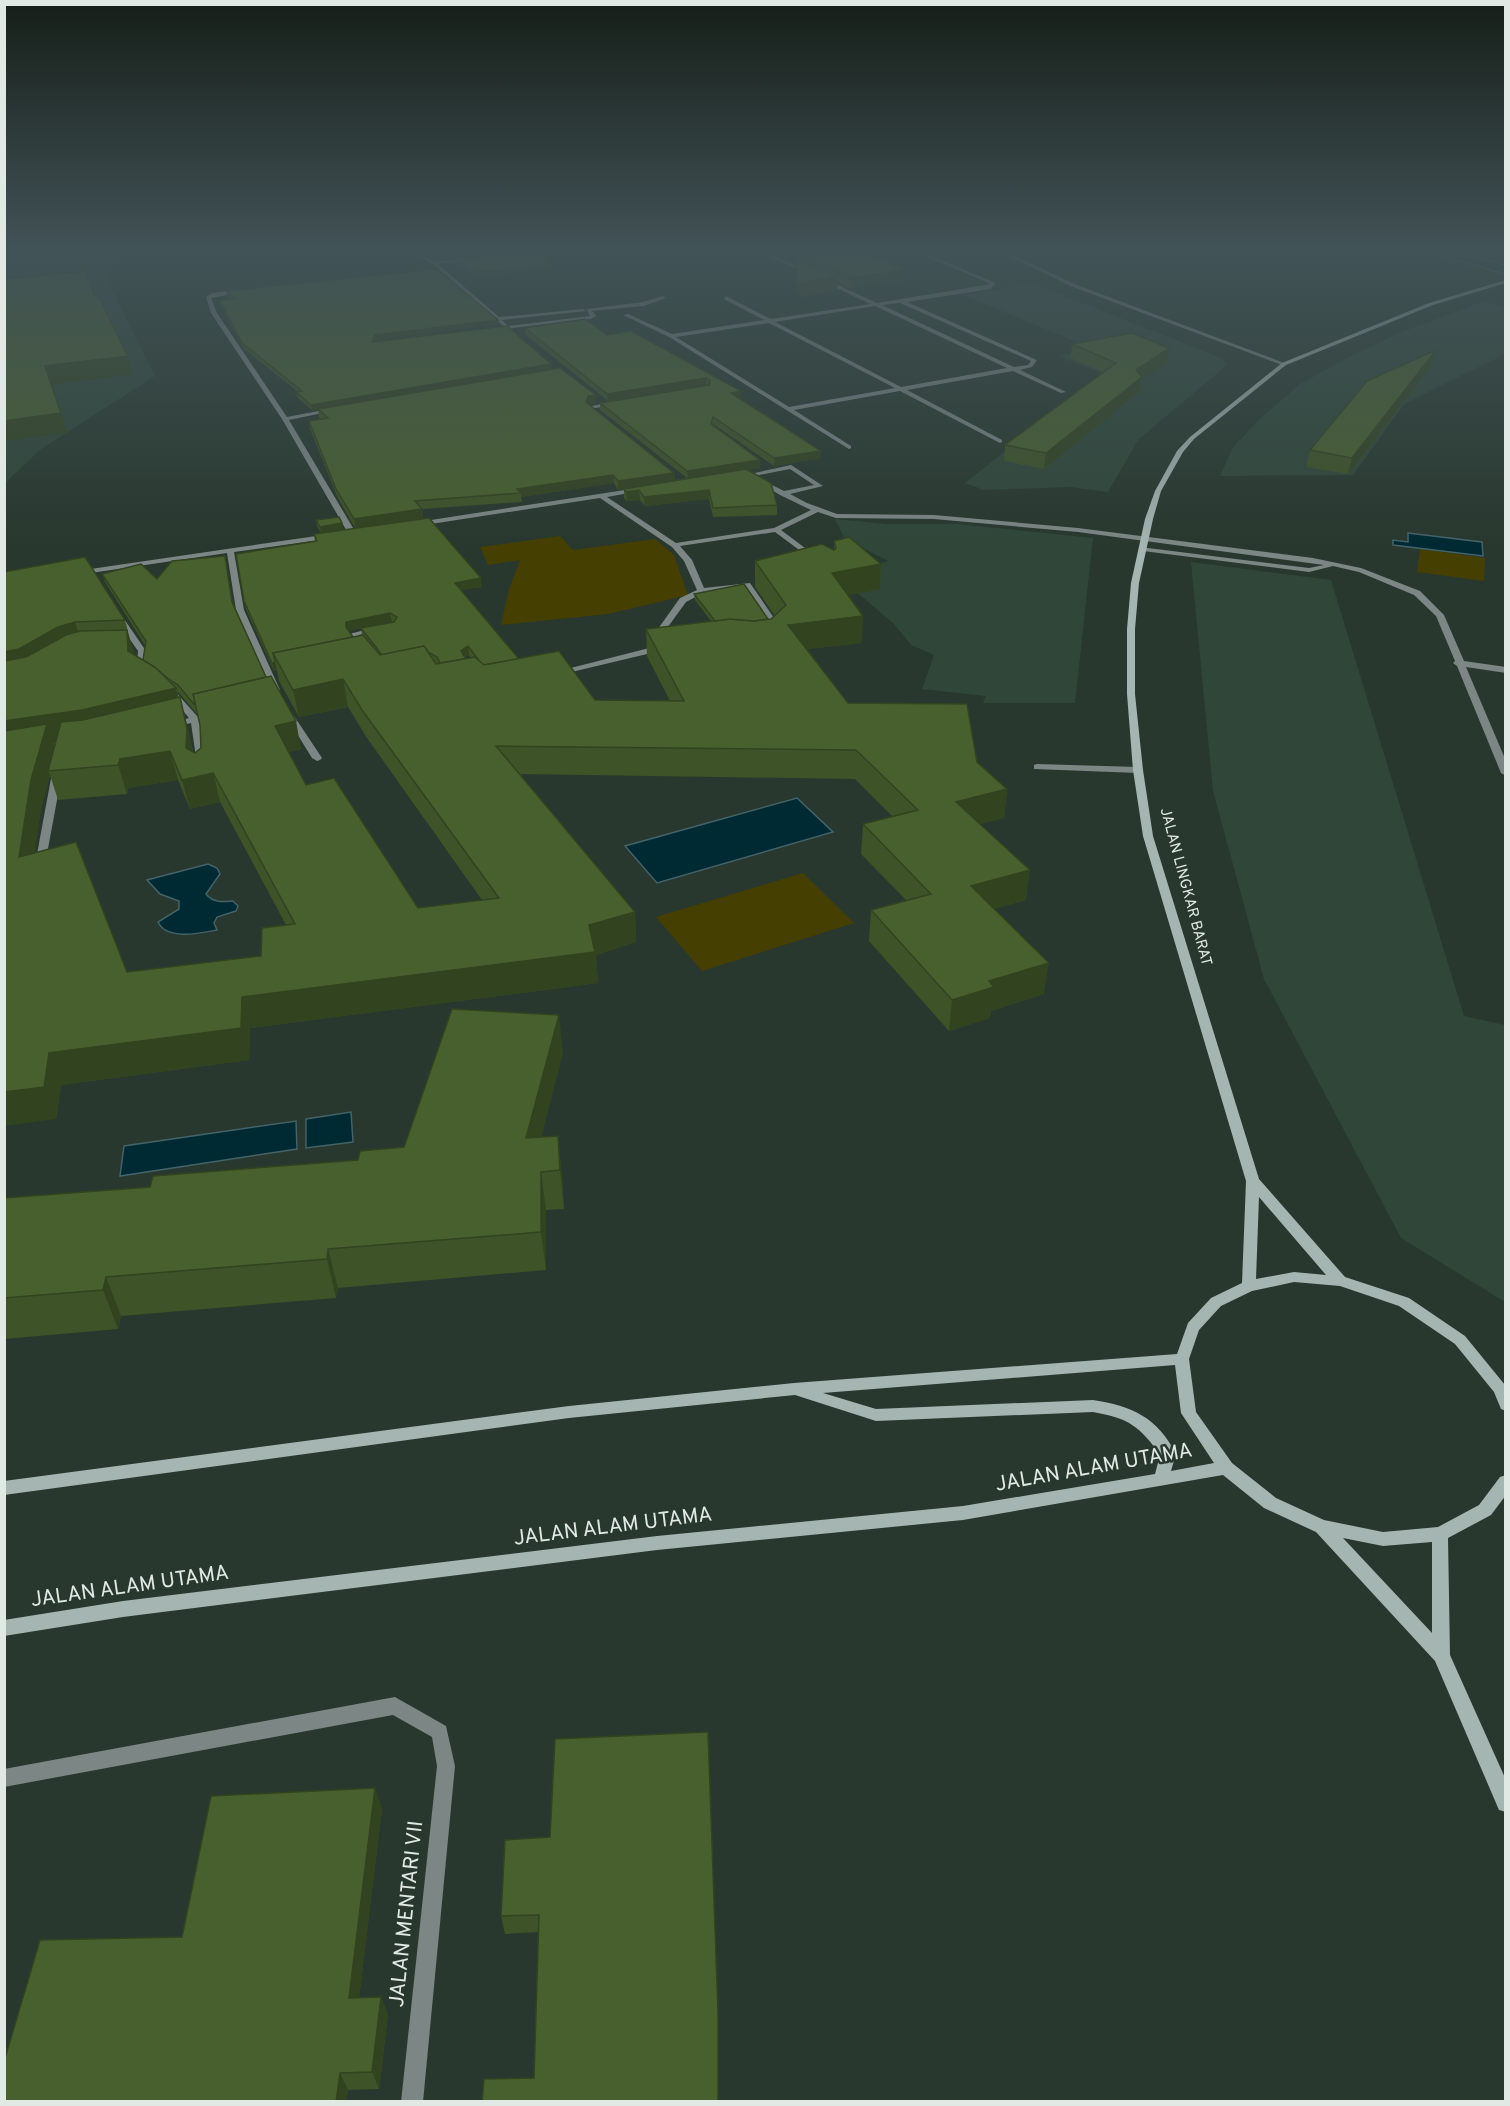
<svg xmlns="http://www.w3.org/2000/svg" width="1510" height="2106" font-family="Overpass,sans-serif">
<rect width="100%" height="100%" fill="#28382e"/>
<!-- built -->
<g fill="#304639">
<path d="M5,251H127L105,276L155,376L41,449L5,483Z"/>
<path d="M1032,283L1221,358L1227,365L1138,440L1108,492L1070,487L984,490L965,483L1103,374L1059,356L1092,348L963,295Z"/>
<path d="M1486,301L1505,308V354L1404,404L1353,475L1220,476L1233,447L1263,416L1300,384L1347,358L1404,331Z"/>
<path d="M835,519L887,524H957L1093,538L1075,703H983L986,696L922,689L934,655L911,645L894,624L839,577L888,561L845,539Z"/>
<path d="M1191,562L1331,580L1464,1016L1505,1025V1302L1401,1238L1264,979L1213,791Z"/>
</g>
<!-- green -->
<g fill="#463f02">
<path d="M560,536L573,550L655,539L674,555L688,595L608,614L501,625L509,589L520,560L488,565L480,547Z"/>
<path d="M1420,549L1485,558L1484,581L1417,572Z"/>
<path d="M803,873L854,923L702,971L656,917Z"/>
</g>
<!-- water -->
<g fill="#002a33" stroke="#436368" stroke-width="1.5">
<path d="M1424,251H1450L1505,265V274Z"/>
<path d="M1408,533L1482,542L1483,556L1393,545V540L1408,542Z"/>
<path d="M797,798L833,832L657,883L625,846Z"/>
<path d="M208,864L217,868L220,874L206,894C213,903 223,902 233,901L238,906L236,911L217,917L214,923L217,930C201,933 167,941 158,922L179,909V901L160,894L147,880Z"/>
<path d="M351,1112L353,1142L306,1148V1119Z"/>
<path d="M296,1121L297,1149L120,1176L124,1146Z"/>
</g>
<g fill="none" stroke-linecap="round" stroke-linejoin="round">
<!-- street -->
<g fill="#7c8685" fill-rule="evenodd">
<path d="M413,251H418L434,262L477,258L475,260L438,264L499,317L583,309L586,311L502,320L508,326L590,316L587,309L643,302L663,296L666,298L644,306L592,311L596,316L591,319L512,328L513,330L510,332L506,329L494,331L492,328L503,326L440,270Z"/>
<path d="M759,251H764L877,303L991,284L914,251H919L996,283L991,289L907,302L1037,360L1032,367L1020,370L1066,392L1061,393L1013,371L907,390L1002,440V442L1000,443L900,391L794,410L851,446V448L849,449L669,337L623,315L628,314L672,334L764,320L724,299L726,296L771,319L870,304ZM900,303L1031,361L1028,365L1014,367L882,305ZM875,306L1007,368L901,387L775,322ZM769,323L895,388L789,407L676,337Z"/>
<path d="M999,251H1004L1077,285L1287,364L1282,365L1073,287Z"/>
<path d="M242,289L244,292L211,298L217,313L287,417L334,408L337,410L289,420L356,533L355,535L348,533L282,419L211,313L206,297L212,293Z"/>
<path d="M616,401L618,404L590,409L587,407Z"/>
<path d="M791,465L823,486L790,494L807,503L837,514L934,515L1078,528L1313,558L1361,568L1420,591L1444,615L1464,661L1506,667V673L1466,667L1506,761V776L1501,773L1457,666L1453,663L1455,661L1436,616L1414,595L1359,572L1333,566L1309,572L1143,551L1139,549L1140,547L1309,568L1324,565L1078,532L934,519L836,518L818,512L781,530L817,557V561H814L775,532L680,546L692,560L704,588L750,583L783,631L782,633H776L745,588L703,593L686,602L657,642H654L650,640L680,598L697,590L684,561L672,547L600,498L418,526L414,524L418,522L638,488L640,489V491L607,497L676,543L774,528L811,510L780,495L758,482V480H762L784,491L814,485L790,469L739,479L736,477Z"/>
<path d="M330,534L334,536L333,538L234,552L244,610L280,690L276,693L272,690L236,610L227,553L77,575L73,573L77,571Z"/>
<path d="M116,616H122L146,651L143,676L136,674L138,651L115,618Z"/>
<path d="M377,627L381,629L380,631L358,635L368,648L367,650H361L349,634Z"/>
<path d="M661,645L665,648L664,650L559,675L555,672Z"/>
<path d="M171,689L174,690L197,716L215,711L219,714L200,720L207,764L205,766L202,767L197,764L191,723L170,728L165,725L189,718L167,692Z"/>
<path d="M290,713L294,716L322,758L320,760L317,761L312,758L286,716Z"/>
<path d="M1037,764L1138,767L1143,770L1138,773L1034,769V765Z"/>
<path d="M57,770L62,773L47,854L42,857L37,854L52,773Z"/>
<path d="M395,1697L446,1726L455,1766L423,2102H401L437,1766L432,1737L393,1715L4,1787V1769Z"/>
</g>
<!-- secondary -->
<path fill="#a5b5b2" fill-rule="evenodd" d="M1506,280V283L1433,305L1286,365L1194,439L1183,452L1161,491L1153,519L1139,583L1135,629V694L1143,770L1153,836L1259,1179L1345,1277L1409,1298L1465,1336L1505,1385L1506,1411L1501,1409L1494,1392L1455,1344L1399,1306L1340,1286L1294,1282L1252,1291L1221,1306L1199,1330L1189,1359L1196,1412L1232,1463L1276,1498L1324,1520L1383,1532L1438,1527L1479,1505L1500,1477L1506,1475V1495L1491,1515L1448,1538L1450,1655L1506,1780V1812L1499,1810L1435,1661L1316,1532L1264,1508L1223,1475L963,1520L657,1550L123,1617L4,1636V1620L123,1601L657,1536L963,1506L1155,1474L1160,1455C1140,1426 1128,1418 1093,1412L876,1421L795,1395L569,1418L4,1495V1481L569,1406L794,1383L1177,1354L1188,1323L1211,1298L1242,1283L1246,1181L1143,836L1133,770L1127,694V629L1131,583L1145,519L1155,491L1177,451L1190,437L1282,363L1429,303ZM1259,1197L1326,1275L1294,1272L1256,1279ZM1175,1365L1181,1413L1214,1463L1171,1471L1176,1454C1157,1417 1132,1406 1093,1400L876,1409L823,1393ZM1343,1538L1383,1546L1432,1542V1633Z"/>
</g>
<!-- wall -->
<g fill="#3e5327" fill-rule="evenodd">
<path d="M441,251H534L451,258Z"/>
<path d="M701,251H745L710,255Z"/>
<path d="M793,251H861L906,270L905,280L851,288L837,282V291L798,297L795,271V263L794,262Z"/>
<path d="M563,256V261L549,262L553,269L476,276L459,264V259Z"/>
<path d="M227,291L498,320L499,324L376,340L375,341L551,364L552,369L596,403L589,404L674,473L675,480L687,478L600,410V403L706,385L608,401L525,334V328L607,335L741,391V397L739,398L821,458L774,466L713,424V425L760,460V468L746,470L777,505V515L713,517L709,499L645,506L640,500L627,501L624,498V489L618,490L614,483L521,497L522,502L422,509L423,518L355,528L338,498L310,429L309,421L321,419L319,417L318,409L312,410L297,397L296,392L297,391L243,348L221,306L220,301L231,299L228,296Z"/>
<path d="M1072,344L1167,363L1141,380L1139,392L1044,469L1004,461L1005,445L1103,372L1071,358Z"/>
<path d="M1436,350L1432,365L1348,474L1306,467L1310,450Z"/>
<path d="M316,520L343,529L321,533L317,526Z"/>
<path d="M314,534L482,587L461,590L519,659L595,700L670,701L647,656L646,629L711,621L695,600L694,594L768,619H771L775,616L755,587V561L834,550V541L881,564L880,589L848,595L862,643L807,649L848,703L977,762L1007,789L1004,818L980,824L1026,900L994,909L1044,994L991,1011L990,1018L949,1031L869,941L871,910L906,900L861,854L863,824L893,817L855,779L520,774L635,912L636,942L596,955L598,983L250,1028L249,1060L61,1085L56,1119L4,572L125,620L134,655L143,660L145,645L105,582L102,574L157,579L226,564L233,604L266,677L301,749L289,752L306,785L418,908L482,900L367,738L348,707L299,717L279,681L277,671H274L246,609L244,601L315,541ZM361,628L362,635L353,637L349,631ZM469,655L471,658L466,659L465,657ZM177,692L180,694L196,713H197L200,725L201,748L195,753L193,752L187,725ZM50,775L58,800L127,794L128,788L178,780L190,809L220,802L286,925L261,956L127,972L34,853L41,809Z"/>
<path d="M563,1052L541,1137L562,1174L564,1209L546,1210V1270L338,1288L336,1298L121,1316L118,1329L4,1339V1198L150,1187L358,1160L404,1147Z"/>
<path d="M382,1808L359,1998L381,1997L388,2015L379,2089L348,2090L346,2102H4L6,2055L182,1937Z"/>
<path d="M505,1840L718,2029L534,2078L538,1932L505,1934L501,1916Z"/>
</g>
<!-- shaded-wall -->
<g fill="#324320">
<path d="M450,251H534L451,258Z"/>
<path d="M710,251H745L710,255Z"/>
<path d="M563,256V261L544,263L543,258Z"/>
<path d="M552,265L553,269L476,276V272Z"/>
<path d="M906,270L905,280L851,288V278Z"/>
<path d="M837,277V291L798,297V283Z"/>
<path d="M498,320L499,324L376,340L373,347L372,342L375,335Z"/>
<path d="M1169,348L1167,363L1141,380L1139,392L1044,469L1046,453L1136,370Z"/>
<path d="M1436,350L1432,365L1348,474L1352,458Z"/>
<path d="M128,356L132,374L50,385L45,366Z"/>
<path d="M551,364L552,369L312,410L311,405Z"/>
<path d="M706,378V385L608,401L607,394Z"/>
<path d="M741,391V397L731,399V393Z"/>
<path d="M596,395V403L588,404L586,402L588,396Z"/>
<path d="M61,413L67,433L4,441V421Z"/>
<path d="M821,451V458L774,466V458Z"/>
<path d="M760,460V468L688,479L687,471Z"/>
<path d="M674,473L675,482L618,490V481Z"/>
<path d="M613,475L614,483L521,497V493L517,489Z"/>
<path d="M639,490L640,500L627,501L626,492Z"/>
<path d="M709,490V499L645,506L644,497Z"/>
<path d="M422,509L423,518L355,528L354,519Z"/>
<path d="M342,523L343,529L321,533L320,527Z"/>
<path d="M881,564L880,589L831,599L832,573Z"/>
<path d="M481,578L482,587L456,591L455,583Z"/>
<path d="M390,613L392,622L348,631L346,627V622Z"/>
<path d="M863,616L862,643L788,651V625Z"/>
<path d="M75,622L83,649L4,681V652L58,627Z"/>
<path d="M127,630L135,656L128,651Z"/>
<path d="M468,646L469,655L462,660L461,651Z"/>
<path d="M275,662L277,671H274L272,663Z"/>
<path d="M343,679L348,707L299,717L293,690Z"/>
<path d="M176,688L183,716L91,738L53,743L56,752L48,771L50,775L41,809L30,887L19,857L4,751V721Z"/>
<path d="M180,697L187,725L194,757L186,748Z"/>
<path d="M296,721L301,749L281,754L275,726Z"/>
<path d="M170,751L178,780L128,788L127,794L118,765L120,759Z"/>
<path d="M213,773L220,802L190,809L182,780Z"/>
<path d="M1007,789L1004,818L953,831L956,802Z"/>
<path d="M1030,870L1026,900L968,917L971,886Z"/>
<path d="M635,912L636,942L596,955L598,983L250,1028L249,1060L61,1085L56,1119L4,1126V1092L49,1053L242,997L589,925Z"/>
<path d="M1049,963L1044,994L991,1011L990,1018L949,1031L952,1000L989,981Z"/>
<path d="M559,1015L563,1052L531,1176L526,1138Z"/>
<path d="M558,1136L562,1174L564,1209L560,1170Z"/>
<path d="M541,1172L546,1210V1270L541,1232Z"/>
<path d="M328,1249L338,1288L336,1298L327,1259Z"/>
<path d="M106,1277L121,1316L118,1329L103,1290Z"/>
<path d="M708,1732L718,2029V2102Z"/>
<path d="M375,1788L382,1808L357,2016L349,1998Z"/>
<path d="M381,1997L388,2015L379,2089L372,2072Z"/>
<path d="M340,2073L348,2090L346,2102H336Z"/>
</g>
<!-- building -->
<g fill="#48602d" stroke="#324320" stroke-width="1.5">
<path d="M544,251H555L563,256L543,258L552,265L476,272L459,259Z"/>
<path d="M794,251H861L906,270L851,278L794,252Z"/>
<path d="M795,258L837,277L798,283Z"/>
<path d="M437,269L498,320L375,335L372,342L507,326L551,364L311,405L296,392L302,391L242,343L220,301L235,299L227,291Z"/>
<path d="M86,271L94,296L98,295L128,356L45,366L61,413L4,421V279Z"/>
<path d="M585,319L607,335L631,331L741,391L731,393L821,451L774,458L713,417L711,424L760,460L687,471L600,403L709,385L710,380L706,378L607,394L525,328Z"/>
<path d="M1132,333L1169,348L1136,370L1142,377L1046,453L1005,445L1116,363L1072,344Z"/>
<path d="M1436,350L1352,458L1310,450L1367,381Z"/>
<path d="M560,368L596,395L588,396L586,402L674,473L618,481L613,475L517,489L521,493L415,501L422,509L354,519L336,489L309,421L328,418L318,409Z"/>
<path d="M746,469L771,483L777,505L713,508L709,490L644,497L639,490L626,492L624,489Z"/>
<path d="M339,517L342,523L320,527L316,520Z"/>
<path d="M429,518L481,578L455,583L519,659L484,665L480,662L468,646L461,651L466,659L440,663L437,657L430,653H429L424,646L382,655L361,628L394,622L397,617L390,613L346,622V627L353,637L273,653L275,662L272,663L244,601L236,554L317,541L314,534Z"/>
<path d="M849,537L881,564L832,573L863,616L788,625L848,703L967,704L977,762L1007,789L956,802L1030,870L971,886L1049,963L989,981L994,987L952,1000L871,910L931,894L863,824L918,810L856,750L496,746L635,912L589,925L595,952L242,997L241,1028L49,1053L44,1087L4,1092V731L47,724L31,780L19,857L76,842L127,972L261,956L262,928L295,924L213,773L182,780L170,751L120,759L118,765L48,771L61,722L83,720L180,697L187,729L186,748L195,753L201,748L200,725L193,694L271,676L296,721L275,726L306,785L334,778L418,908L499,898L362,710L343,679L293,690L273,653L363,635L380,655L424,646L436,664L475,657L484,665L559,651L595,700L684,701L646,629L730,619L754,621L771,619L786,605L755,561L822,544L834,550L836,548L834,541Z"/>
<path d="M225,556L232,602L266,677L193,694L195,704H194L178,685L166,677L156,668L143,660L146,641L102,574L141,564L157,579L172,561Z"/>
<path d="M85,557L125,620L75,622L58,627L19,649L4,652V572Z"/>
<path d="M744,584L768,619L754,621L730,619L715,621L694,594Z"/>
<path d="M127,630L128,651L156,668L176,688L82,710L4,721V661L26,657L66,635L80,631Z"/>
<path d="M452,1009L559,1015L526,1138L558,1136L560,1170L541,1172V1232L328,1249L327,1259L106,1277L103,1290L4,1298V1198L150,1187L153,1176L358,1160L360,1151L404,1147Z"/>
<path d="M708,1732L718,2012V2102H482L484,2079L534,2078L539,1915L501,1916L505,1840L550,1837L555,1739Z"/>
<path d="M375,1788L349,1998L381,1997L372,2072L340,2073L336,2102H4V2055H6L40,1940L182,1937L211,1796Z"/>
</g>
<!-- sky -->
<linearGradient id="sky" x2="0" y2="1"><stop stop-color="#161f19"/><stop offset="0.46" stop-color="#425357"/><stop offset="1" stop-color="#425357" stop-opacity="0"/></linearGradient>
<rect width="1510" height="545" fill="url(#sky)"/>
<g text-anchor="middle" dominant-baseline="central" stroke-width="5" stroke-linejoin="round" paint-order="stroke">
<!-- far-street labels -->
<g font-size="15" fill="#e0e9e3" stroke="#28382e">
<text transform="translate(1185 887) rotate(75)">JALAN LINGKAR BARAT</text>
</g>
<!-- near-street labels -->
<g font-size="21" fill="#e0e9e3" stroke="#28382e">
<text transform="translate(1094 1468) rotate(-10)">JALAN ALAM UTAMA</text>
<text transform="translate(613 1527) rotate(-7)">JALAN ALAM UTAMA</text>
<text transform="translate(130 1587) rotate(-8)">JALAN ALAM UTAMA</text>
<text transform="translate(407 1914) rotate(-84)">JALAN MENTARI VII</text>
</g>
</g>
<!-- border -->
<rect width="1510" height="2106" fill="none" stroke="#e0e9e3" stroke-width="12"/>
</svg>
